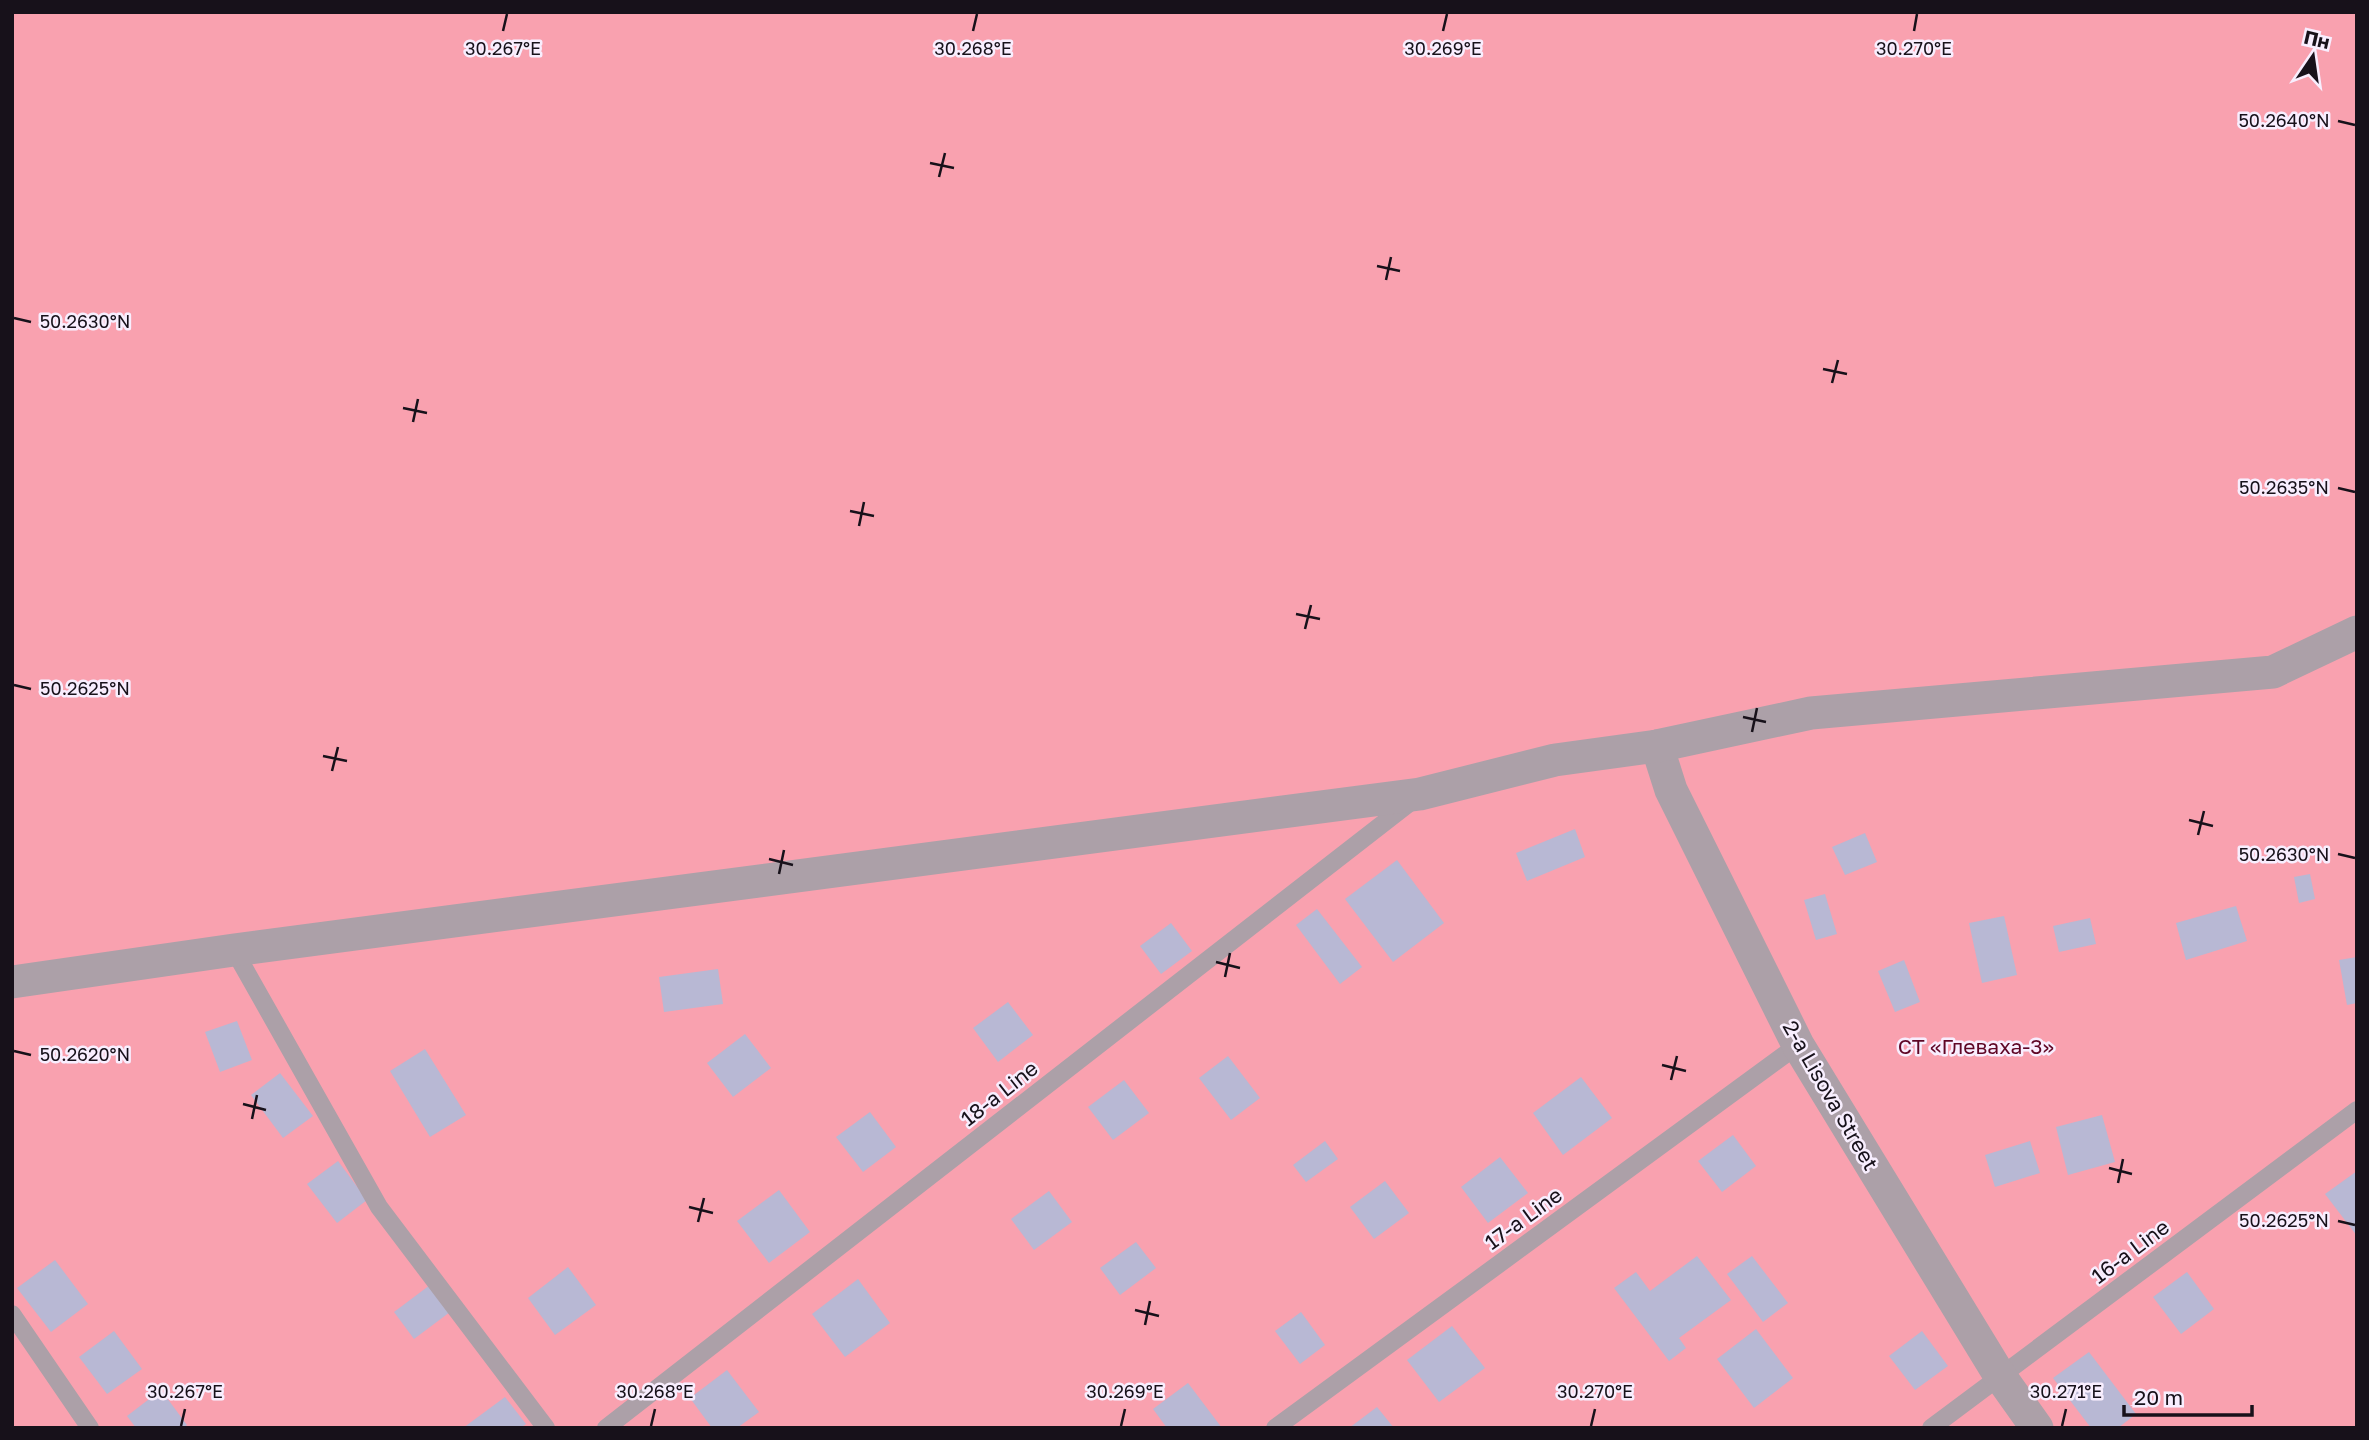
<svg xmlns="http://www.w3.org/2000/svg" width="2369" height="1440" font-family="'Golos Text',sans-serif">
<rect width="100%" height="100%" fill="#eedef8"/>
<!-- green -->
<rect fill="#f9a1af" x="12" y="12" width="2345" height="1416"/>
<!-- building -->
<g fill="#b8b8d4">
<path d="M1575,829L1585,857L1527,881L1516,853Z"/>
<path d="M1865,833L1877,862L1845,875L1832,847Z"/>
<path d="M1397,860L1444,923L1393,962L1345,899Z"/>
<path d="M2310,874L2315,899L2299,903L2294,877Z"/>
<path d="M1825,894L1837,934L1816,940L1804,900Z"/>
<path d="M2236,906L2247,941L2186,960L2176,923Z"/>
<path d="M1317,909L1362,967L1340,984L1296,925Z"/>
<path d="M2004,916L2017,975L1982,983L1969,923Z"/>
<path d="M2090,918L2096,944L2059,952L2053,926Z"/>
<path d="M1171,923L1192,951L1161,974L1140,946Z"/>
<path d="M2357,957V1003L2347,1005L2339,960Z"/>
<path d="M1904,960L1920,1002L1895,1012L1878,971Z"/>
<path d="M718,969L723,1004L664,1012L659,977Z"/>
<path d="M1008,1002L1033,1035L998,1062L973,1028Z"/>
<path d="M237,1021L252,1060L220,1072L205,1032Z"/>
<path d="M745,1034L771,1068L733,1097L707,1063Z"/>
<path d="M425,1049L466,1115L430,1137L390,1071Z"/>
<path d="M1228,1056L1260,1098L1231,1120L1199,1078Z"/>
<path d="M280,1073L313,1116L283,1138L251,1095Z"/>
<path d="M1581,1077L1612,1118L1563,1155L1533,1113Z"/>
<path d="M1124,1080L1149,1113L1113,1140L1088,1107Z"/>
<path d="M870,1112L896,1147L863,1172L836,1137Z"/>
<path d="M2102,1115L2115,1162L2068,1175L2056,1127Z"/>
<path d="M1733,1135L1756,1166L1722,1192L1698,1161Z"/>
<path d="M1325,1141L1338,1159L1306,1182L1293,1165Z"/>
<path d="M2030,1141L2040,1173L1995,1187L1985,1155Z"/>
<path d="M1500,1157L1528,1193L1488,1223L1461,1187Z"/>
<path d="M338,1161L367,1200L337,1223L307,1184Z"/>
<path d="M2357,1171V1236L2325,1194Z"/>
<path d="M1385,1181L1409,1213L1374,1239L1350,1207Z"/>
<path d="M779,1190L810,1232L769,1263L737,1221Z"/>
<path d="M1049,1191L1072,1222L1034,1250L1011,1219Z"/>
<path d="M1136,1242L1156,1268L1120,1295L1100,1268Z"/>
<path d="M1697,1256L1731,1300L1679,1338L1686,1348L1669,1361L1614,1288L1636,1272L1650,1291Z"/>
<path d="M1752,1256L1788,1303L1763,1322L1727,1274Z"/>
<path d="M55,1260L88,1304L51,1332L17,1288Z"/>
<path d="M568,1267L596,1305L555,1335L528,1298Z"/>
<path d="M2187,1272L2214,1309L2181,1334L2153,1297Z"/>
<path d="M858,1279L890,1323L845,1357L812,1314Z"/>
<path d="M430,1285L450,1312L414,1339L394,1312Z"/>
<path d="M1301,1312L1325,1345L1300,1364L1275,1331Z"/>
<path d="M1452,1326L1485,1368L1439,1402L1407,1360Z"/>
<path d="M1756,1329L1793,1378L1754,1408L1717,1359Z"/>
<path d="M114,1331L142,1369L107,1394L79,1357Z"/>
<path d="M1922,1331L1948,1366L1915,1390L1889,1356Z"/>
<path d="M2089,1352L2136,1414L2118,1428H2091L2053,1378Z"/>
<path d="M727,1370L759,1412L737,1428H712L690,1398Z"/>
<path d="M1188,1383L1222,1428H1167L1153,1409Z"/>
<path d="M161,1390L187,1425L183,1428H136L127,1416Z"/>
<path d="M505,1397L526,1424L521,1428H463Z"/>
<path d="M1377,1407L1394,1428H1349Z"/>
</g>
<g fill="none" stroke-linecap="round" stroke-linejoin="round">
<!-- lane -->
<g stroke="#aca0a8" stroke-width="18">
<path d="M234,950L379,1207L546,1428"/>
<path d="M12,1314L90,1428"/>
<path d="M606,1428L1412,801"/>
<path d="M1275,1428L1798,1045"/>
<path d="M1931,1428L2357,1110"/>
</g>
<!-- street -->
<g stroke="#aca0a8" stroke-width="33">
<path d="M1657,746L1671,790L1798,1045L2000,1376L2037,1428"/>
<path d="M12,982L234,950L1420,794L1555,760L1657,746L1811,713L2273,672L2357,632"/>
</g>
</g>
<!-- ticks -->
<path fill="none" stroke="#17111a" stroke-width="2.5" d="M503,31L507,14M973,31L977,14M1443,31L1447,14M1914,31L1917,14M2338,121L2355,125M930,163L954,168M939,177L945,153M1377,266L1400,271M1386,280L1391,257M14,318L31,322M1823,369L1847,374M1832,383L1838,360M403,408L427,413M413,422L418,399M2338,488L2355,492M850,511L874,516M859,526L864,502M1296,614L1320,619M1305,629L1311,605M14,685L31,689M1743,717L1766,722M1752,732L1757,708M323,756L347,761M332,771L338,747M2189,820L2213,826M2198,835L2204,811M2338,854L2355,858M769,859L793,865M779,874L784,850M1216,962L1240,968M1225,977L1230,953M14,1051L31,1055M1662,1065L1686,1071M1671,1080L1677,1056M243,1104L266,1110M252,1119L257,1095M2109,1168L2132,1174M2118,1183L2123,1159M689,1207L713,1213M2338,1221L2355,1225M698,1222L704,1198M1135,1310L1159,1316M1145,1325L1150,1301M181,1426L185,1409M651,1426L655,1409M1121,1426L1125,1409M1591,1426L1595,1409M2062,1426L2066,1409"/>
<g text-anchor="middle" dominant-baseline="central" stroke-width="5" stroke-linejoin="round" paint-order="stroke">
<!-- park labels -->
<g font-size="21" fill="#5f0625" stroke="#f8eefe">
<text x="1976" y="1046">СТ «Глеваха-3»</text>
</g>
<!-- street labels -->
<g font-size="21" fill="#17111a" stroke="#f8eefe">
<text transform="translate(999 1093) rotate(-38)">18-a Line</text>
<text transform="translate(1831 1095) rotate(60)">2-a Lisova Street</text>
<text transform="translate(1523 1218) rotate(-36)">17-a Line</text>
<text transform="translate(2130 1251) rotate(-37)">16-a Line</text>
</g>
</g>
<g font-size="18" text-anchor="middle" fill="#17111a" stroke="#f8eefe" stroke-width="5" stroke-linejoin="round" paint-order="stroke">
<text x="503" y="55">30.267°E</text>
<text x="973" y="55">30.268°E</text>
<text x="1443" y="55">30.269°E</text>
<text x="1914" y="55">30.270°E</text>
<text x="2284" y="127">50.2640°N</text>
<text x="85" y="328">50.2630°N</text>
<text x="2284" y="494">50.2635°N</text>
<text x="85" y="695">50.2625°N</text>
<text x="2284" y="861">50.2630°N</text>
<text x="85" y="1061">50.2620°N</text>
<text x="2284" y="1227">50.2625°N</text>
<text x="185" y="1398">30.267°E</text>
<text x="655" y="1398">30.268°E</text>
<text x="1125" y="1398">30.269°E</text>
<text x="1595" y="1398">30.270°E</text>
<text x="2066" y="1398">30.271°E</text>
</g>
<!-- border -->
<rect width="2369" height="1440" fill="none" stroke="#17111a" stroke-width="28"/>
<!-- north arrow -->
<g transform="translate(2313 56) rotate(13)" stroke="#f8eefe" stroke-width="5" paint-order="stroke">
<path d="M0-5L12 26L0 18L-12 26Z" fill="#17111a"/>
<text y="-10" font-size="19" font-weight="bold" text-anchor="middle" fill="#17111a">Пн</text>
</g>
<!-- scale -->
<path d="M2124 1405v10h128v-10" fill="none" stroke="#17111a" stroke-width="3.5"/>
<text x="2134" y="1405" font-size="21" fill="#17111a" stroke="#f8eefe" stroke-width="5" paint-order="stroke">20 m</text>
</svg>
